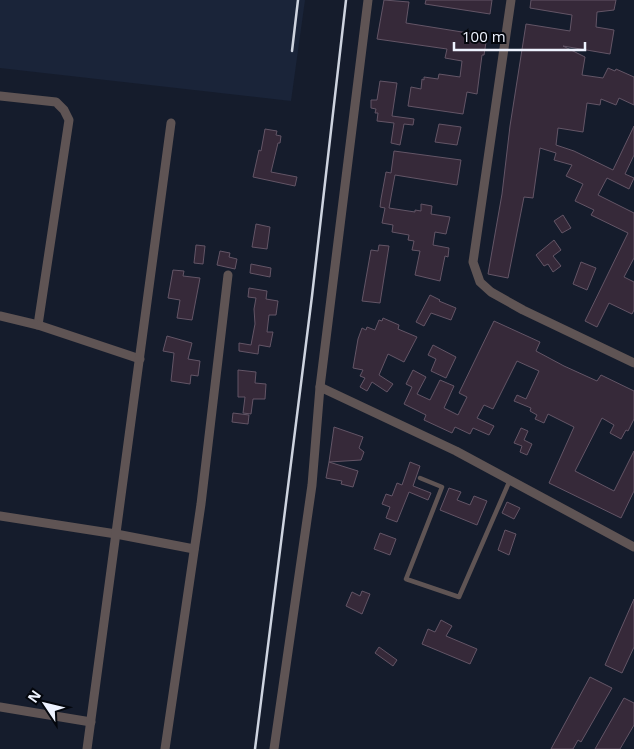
<svg xmlns="http://www.w3.org/2000/svg" width="634" height="749" font-family="'Open Sans',sans-serif">
<rect width="100%" height="100%" fill="#151c2c"/>
<!-- built -->
<path fill="#1a2439" d="M0,0H305L291,101L0,68Z"/>
<!-- building -->
<g fill="#362939" stroke="#635566">
<path d="M384,0L409,2L406,23L487,36L484,55H482L477,94L467,92L463,114L408,106L411,87L421,89L422,79L424,80V77L438,79L439,74L460,77L462,61L445,58L447,49L377,39Z"/>
<path d="M426,0H492L490,14L425,4Z"/>
<path d="M531,0H616L614,10L597,12L596,27L614,30L610,54L563,46L585,57L582,75L603,78L608,68L615,71L616,69L634,77V105L619,98L616,105L601,99L600,105L587,103L583,132L558,128L556,145L574,151L613,170L634,126V155L625,174L634,178L629,189L607,178L598,195L634,213V258L624,277L634,282V310L632,314L609,303L597,327L585,321L628,233L591,215L594,210L575,201L583,184L566,176L572,165L554,160L556,153L540,148L533,198L524,197L508,278L488,274L502,194L510,126L526,24L570,31L572,15L530,8Z"/>
<path d="M380,81L397,83L392,116L414,119L413,125L404,124L400,145L391,143L394,123L377,121L378,113H375L376,109L371,108V100H377Z"/>
<path d="M439,124L461,127L457,145L435,142Z"/>
<path d="M265,129L277,131L276,135L281,136L280,143H278L271,172L297,177L295,186L253,177L259,150L261,151Z"/>
<path d="M394,151L461,160L457,185L395,175L389,208L415,212V210L421,211V204L432,206L431,214L450,217L446,234L435,232L433,245L449,248L448,257L445,256L440,281L415,275L420,251L412,250L414,241L408,240L409,235L392,232L393,225L382,223L385,208L380,207L381,199L386,172L391,173Z"/>
<path d="M563,215L571,228L562,233L554,221Z"/>
<path d="M256,224L270,227L267,249L252,247Z"/>
<path d="M554,240L561,250L553,256L561,266L553,272L548,264L544,266L536,255Z"/>
<path d="M196,245L205,246L203,264L194,263Z"/>
<path d="M379,245L389,246L380,303L362,301L371,250L378,251Z"/>
<path d="M220,251L230,253L229,257L237,259L235,269L217,265Z"/>
<path d="M581,262L596,268L587,290L573,284Z"/>
<path d="M251,264L271,268L270,277L250,273Z"/>
<path d="M173,270L184,271L183,276L200,278L192,320L177,318L180,300L168,298Z"/>
<path d="M249,288L267,291L266,299L278,301L276,315H269L267,332H273L270,347L259,345L258,354L239,351V343L251,345L255,324L254,309L256,298L248,297Z"/>
<path d="M430,295L440,300L439,301L456,308L451,320L431,313L424,326L416,322Z"/>
<path d="M383,318L399,325L398,329L417,337L404,362L388,354L379,375L393,384L387,392L372,382L367,391L360,387L365,378L360,376L363,370L353,368L358,339L362,328L366,330L367,327L375,330L379,320L382,321Z"/>
<path d="M494,321L540,342L536,351L564,366L597,381L601,375L634,391V419L628,431L626,430L621,439L610,433L614,425L602,418L575,471L614,491L634,451V491L621,518L549,483L574,427L548,414L544,423L535,419L537,415L530,411L531,408L514,401L517,395L526,399L539,371L517,361L493,409L484,405L477,418L494,426L489,435L473,428L470,434L455,427L452,433L424,420L426,415L404,404L412,387L406,384L413,370L426,377L417,394L430,400L440,380L454,386L444,408L458,415L467,397L459,393Z"/>
<path d="M167,336L192,343L188,359L200,361L198,376L191,375L190,384L171,381L174,353L163,351Z"/>
<path d="M433,345L456,357L446,378L431,371L436,359L428,355Z"/>
<path d="M238,370L256,372L255,383L266,384L265,399H253L251,414L243,413L245,397H238Z"/>
<path d="M233,413L249,415L248,424L232,422Z"/>
<path d="M334,427L363,437L359,448L364,452L361,460L329,462Z"/>
<path d="M521,428L528,431L524,440L532,444L527,455L520,452L522,446L514,443Z"/>
<path d="M329,462L358,471L353,487L341,484L342,481L326,478Z"/>
<path d="M410,462L420,466L413,486L431,493L428,500L409,492L397,522L386,518L390,507L382,504L386,494L392,496L397,483L402,485Z"/>
<path d="M449,488L461,492L457,500L470,505L474,496L487,501L477,525L440,510Z"/>
<path d="M507,502L520,508L514,519L502,513Z"/>
<path d="M505,530L516,534L509,555L498,550Z"/>
<path d="M380,533L396,539L390,555L374,549Z"/>
<path d="M362,591L370,594L362,614L346,606L352,592L360,596Z"/>
<path d="M634,599V647L622,673L605,665Z"/>
<path d="M441,620L452,626L446,636L477,649L470,664L422,644L428,629L435,632Z"/>
<path d="M379,647L397,660L393,666L375,653Z"/>
<path d="M590,677L612,688L581,742L578,740L573,749H551Z"/>
<path d="M624,698L634,703V725L620,749H595Z"/>
</g>
<g fill="none" stroke-linecap="round" stroke-linejoin="round">
<!-- lane -->
<path stroke="#5f5454" stroke-width="4.5" d="M420,478L442,487L406,579L459,597L510,480"/>
<!-- street -->
<g stroke="#5f5454" stroke-width="9">
<path d="M511,0L473,262L480,282L491,292L523,310L634,363"/>
<path d="M0,96L56,102L64,110L69,120L38,325"/>
<path d="M0,316L38,325L140,359"/>
<path d="M320,387L456,451L634,547"/>
<path d="M0,516L116,534L194,549"/>
<path d="M0,707L91,722"/>
<path d="M87,749L171,123"/>
<path d="M165,749L201,504L228,275"/>
<path d="M274,749L312,485L320,387L368,0"/>
</g>
<!-- rail -->
<g stroke="#ced4e0" stroke-width="2.5">
<path d="M292,51L298,0"/>
<path d="M255,749L312,296L346,0"/>
</g>
</g>
<!-- north arrow -->
<g transform="translate(45 704) rotate(305)" stroke="#04070d" stroke-width="4" paint-order="stroke">
<path d="M0-4L9 19L0 12L-9 19Z" fill="#eef3ff"/>
<text y="-8" font-size="14" font-weight="bold" text-anchor="middle" fill="#eef3ff">N</text>
</g>
<!-- scale -->
<path d="M454 42v8h131v-8" fill="none" stroke="#eef3ff" stroke-width="2.5"/>
<text x="462" y="42" font-size="15" fill="#eef3ff" stroke="#04070d" stroke-width="4" paint-order="stroke">100 m</text>
</svg>
